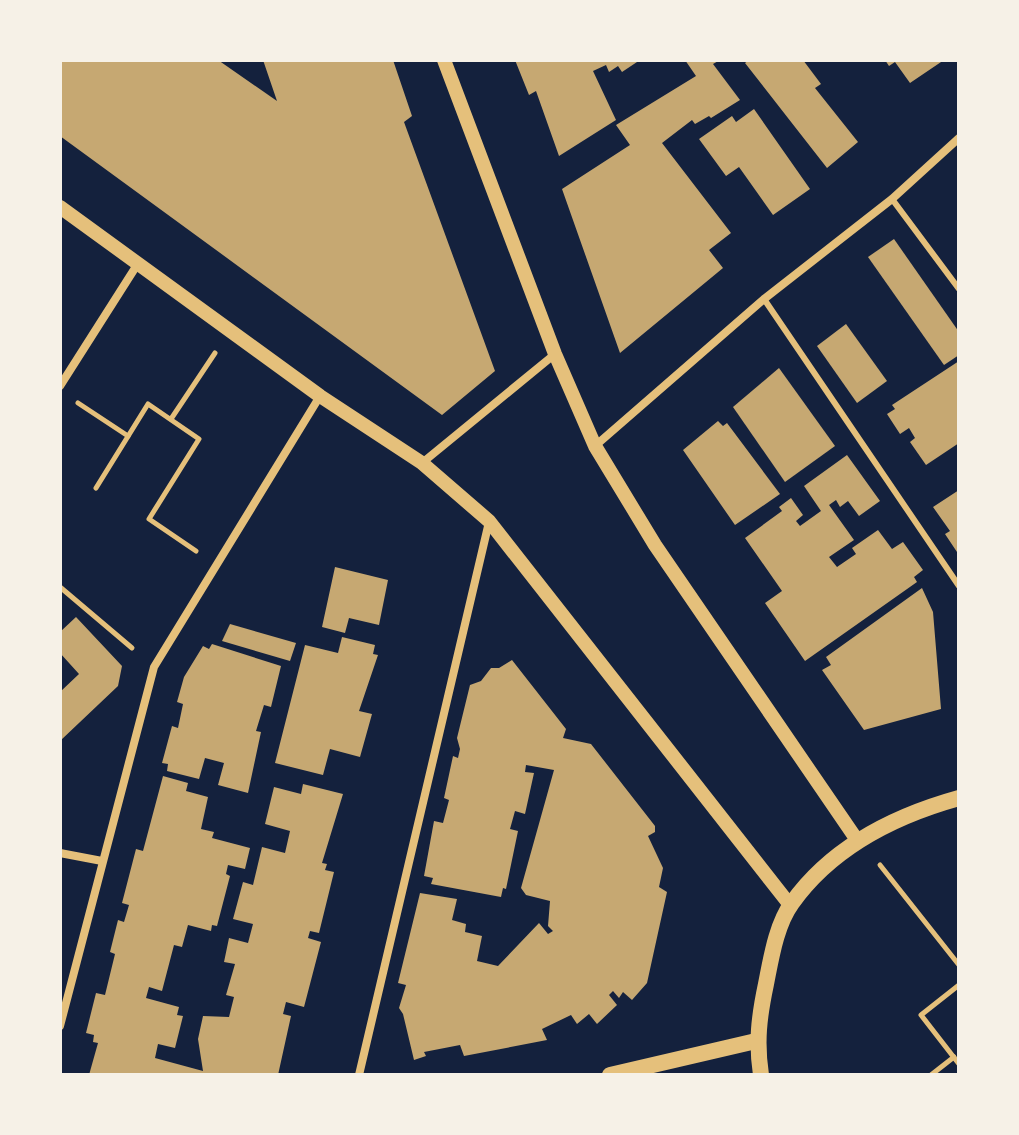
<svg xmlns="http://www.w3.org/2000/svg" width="1019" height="1135" font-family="Roboto,sans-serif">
<rect width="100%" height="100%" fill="#14213d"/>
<!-- building -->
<g fill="#c6a872">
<path d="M60,60H218L277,101L263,60H393L412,116L404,122L495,371L442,415L60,136Z"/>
<path d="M515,60H640L622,72L618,66L609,72L606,65L593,71L616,120L559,156L536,91L529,95Z"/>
<path d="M685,60H720L713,64L740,100L711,118L709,116L695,124L692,120L662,143L731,233L709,250L723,268L620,353L562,189L630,145L616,125L696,76Z"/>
<path d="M749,60H803L821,84L815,88L858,142L827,168L745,63Z"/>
<path d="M885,60H944L910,83L895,62L889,66Z"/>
<path d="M754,109L810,189L773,215L739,167L726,176L699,139L732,116L736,122Z"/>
<path d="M894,239L959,332V355L944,365L868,257Z"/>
<path d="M846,324L887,381L857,403L817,346Z"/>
<path d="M959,361V443L926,465L910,442L915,438L909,428L900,434L887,414L895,409L892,405Z"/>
<path d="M779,368L835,446L785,482L733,407Z"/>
<path d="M718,421L723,426L727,423L780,494L735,525L683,450Z"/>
<path d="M847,455L880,501L859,516L848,501L840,507L836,500L829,505L854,540L829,557L837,567L856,554L852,548L878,530L892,549L903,542L923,570L914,577L917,582L805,661L765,603L782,591L745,538L782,511L779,507L791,498L803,515L796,521L800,526L821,511L804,486Z"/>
<path d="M959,490V555L945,534L950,531L933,507Z"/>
<path d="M335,567L388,580L379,625L349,618L345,633L322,627Z"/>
<path d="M922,588L933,612L941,709L864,730L822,670L831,665L826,657Z"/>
<path d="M76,617L122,666L118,686L60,741V692L79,674L60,653V632Z"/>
<path d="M230,624L296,643L290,661L222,641Z"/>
<path d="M342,637L375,645L373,654L378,655L359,711L372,714L360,757L330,749L323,775L275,763L305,645L338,653Z"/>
<path d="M212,644L281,666L271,707L264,705L256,731L261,732L248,793L218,785L224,763L205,758L199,779L167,771L168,764L162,763L172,726L178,728L183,704L177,702L184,677L203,646L209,649Z"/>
<path d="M512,660L566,729L563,738L591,744L655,826V832L648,836L663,868L659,887L667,892L647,983L632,1000L623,992L619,998L613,991L609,995L617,1005L597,1024L589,1014L577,1024L571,1015L542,1029L547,1040L464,1056L460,1045L424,1052L426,1056L414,1060L403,1014L399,1008L406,985L398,983L420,893L457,899L452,920L466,924L465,932L482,936L477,961L498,966L539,923L548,934L553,931L548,926L550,901L526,895L521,888L554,770L526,765L525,772L534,773L525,814L515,811L510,829L518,831L506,889L503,888L501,897L431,884L433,878L424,876L434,821L443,823L449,800L444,798L453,756L458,758L460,749L457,738L470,685L481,681L491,668H499Z"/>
<path d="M163,776L188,783L186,791L208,797L201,829L214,832L212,838L250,848L245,869L228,865L226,874L230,876L217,926L212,925L211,931L188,925L182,947L174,945L162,991L149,987L146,998L179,1007L177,1015L183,1016L175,1048L158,1044L155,1058L203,1071L198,1039L203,1016L229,1017L234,997L226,995L235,964L224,962L229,938L248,943L253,924L233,919L243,882L253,885L262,847L285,853L290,831L265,824L274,787L301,794L303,784L343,794L322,863L327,864L325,870L334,872L319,933L310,931L308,938L321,942L304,1007L286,1002L283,1014L291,1016L278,1075H89L98,1043L93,1042L94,1035L86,1033L96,993L105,995L115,954L110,952L118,920L124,922L129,905L122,903L136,849L143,851Z"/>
</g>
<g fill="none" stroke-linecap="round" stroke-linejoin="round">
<!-- path -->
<g stroke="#e5c07b" stroke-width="5">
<path d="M78,403L128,436"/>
<path d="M171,419L215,353"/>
<path d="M96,488L148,404L199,439L149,519L196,551"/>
<path d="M60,587L132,648"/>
<path d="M880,865L959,965"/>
<path d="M959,985L921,1015L959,1064"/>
<path d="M931,1075L954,1057"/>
</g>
<!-- service -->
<g stroke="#e5c07b" stroke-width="6">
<path d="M892,199L959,289"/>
<path d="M764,299L959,586"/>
</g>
<!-- minor -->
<g stroke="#e5c07b" stroke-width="8">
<path d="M60,386L137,265"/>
<path d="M595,446L764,299L892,199L959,138"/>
<path d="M422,463L555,354"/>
<path d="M60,853L102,861"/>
<path d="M60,1026L154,667L320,396"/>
<path d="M359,1075L489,522"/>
</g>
<!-- tertiary -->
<g stroke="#e5c07b" stroke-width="14">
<path d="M444,60L555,354L595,446L655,545L857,840"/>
<path d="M60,207L320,396L422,463L489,521L790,905"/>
</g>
<!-- secondary -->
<g stroke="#e5c07b" stroke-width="16">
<path d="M610,1075L756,1041"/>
<path d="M761,1075C756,1042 759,1017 766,984C771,959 776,925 792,903C832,847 894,816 959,798"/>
</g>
</g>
<!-- border -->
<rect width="1019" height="1135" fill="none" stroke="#f6f1e7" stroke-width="124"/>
</svg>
